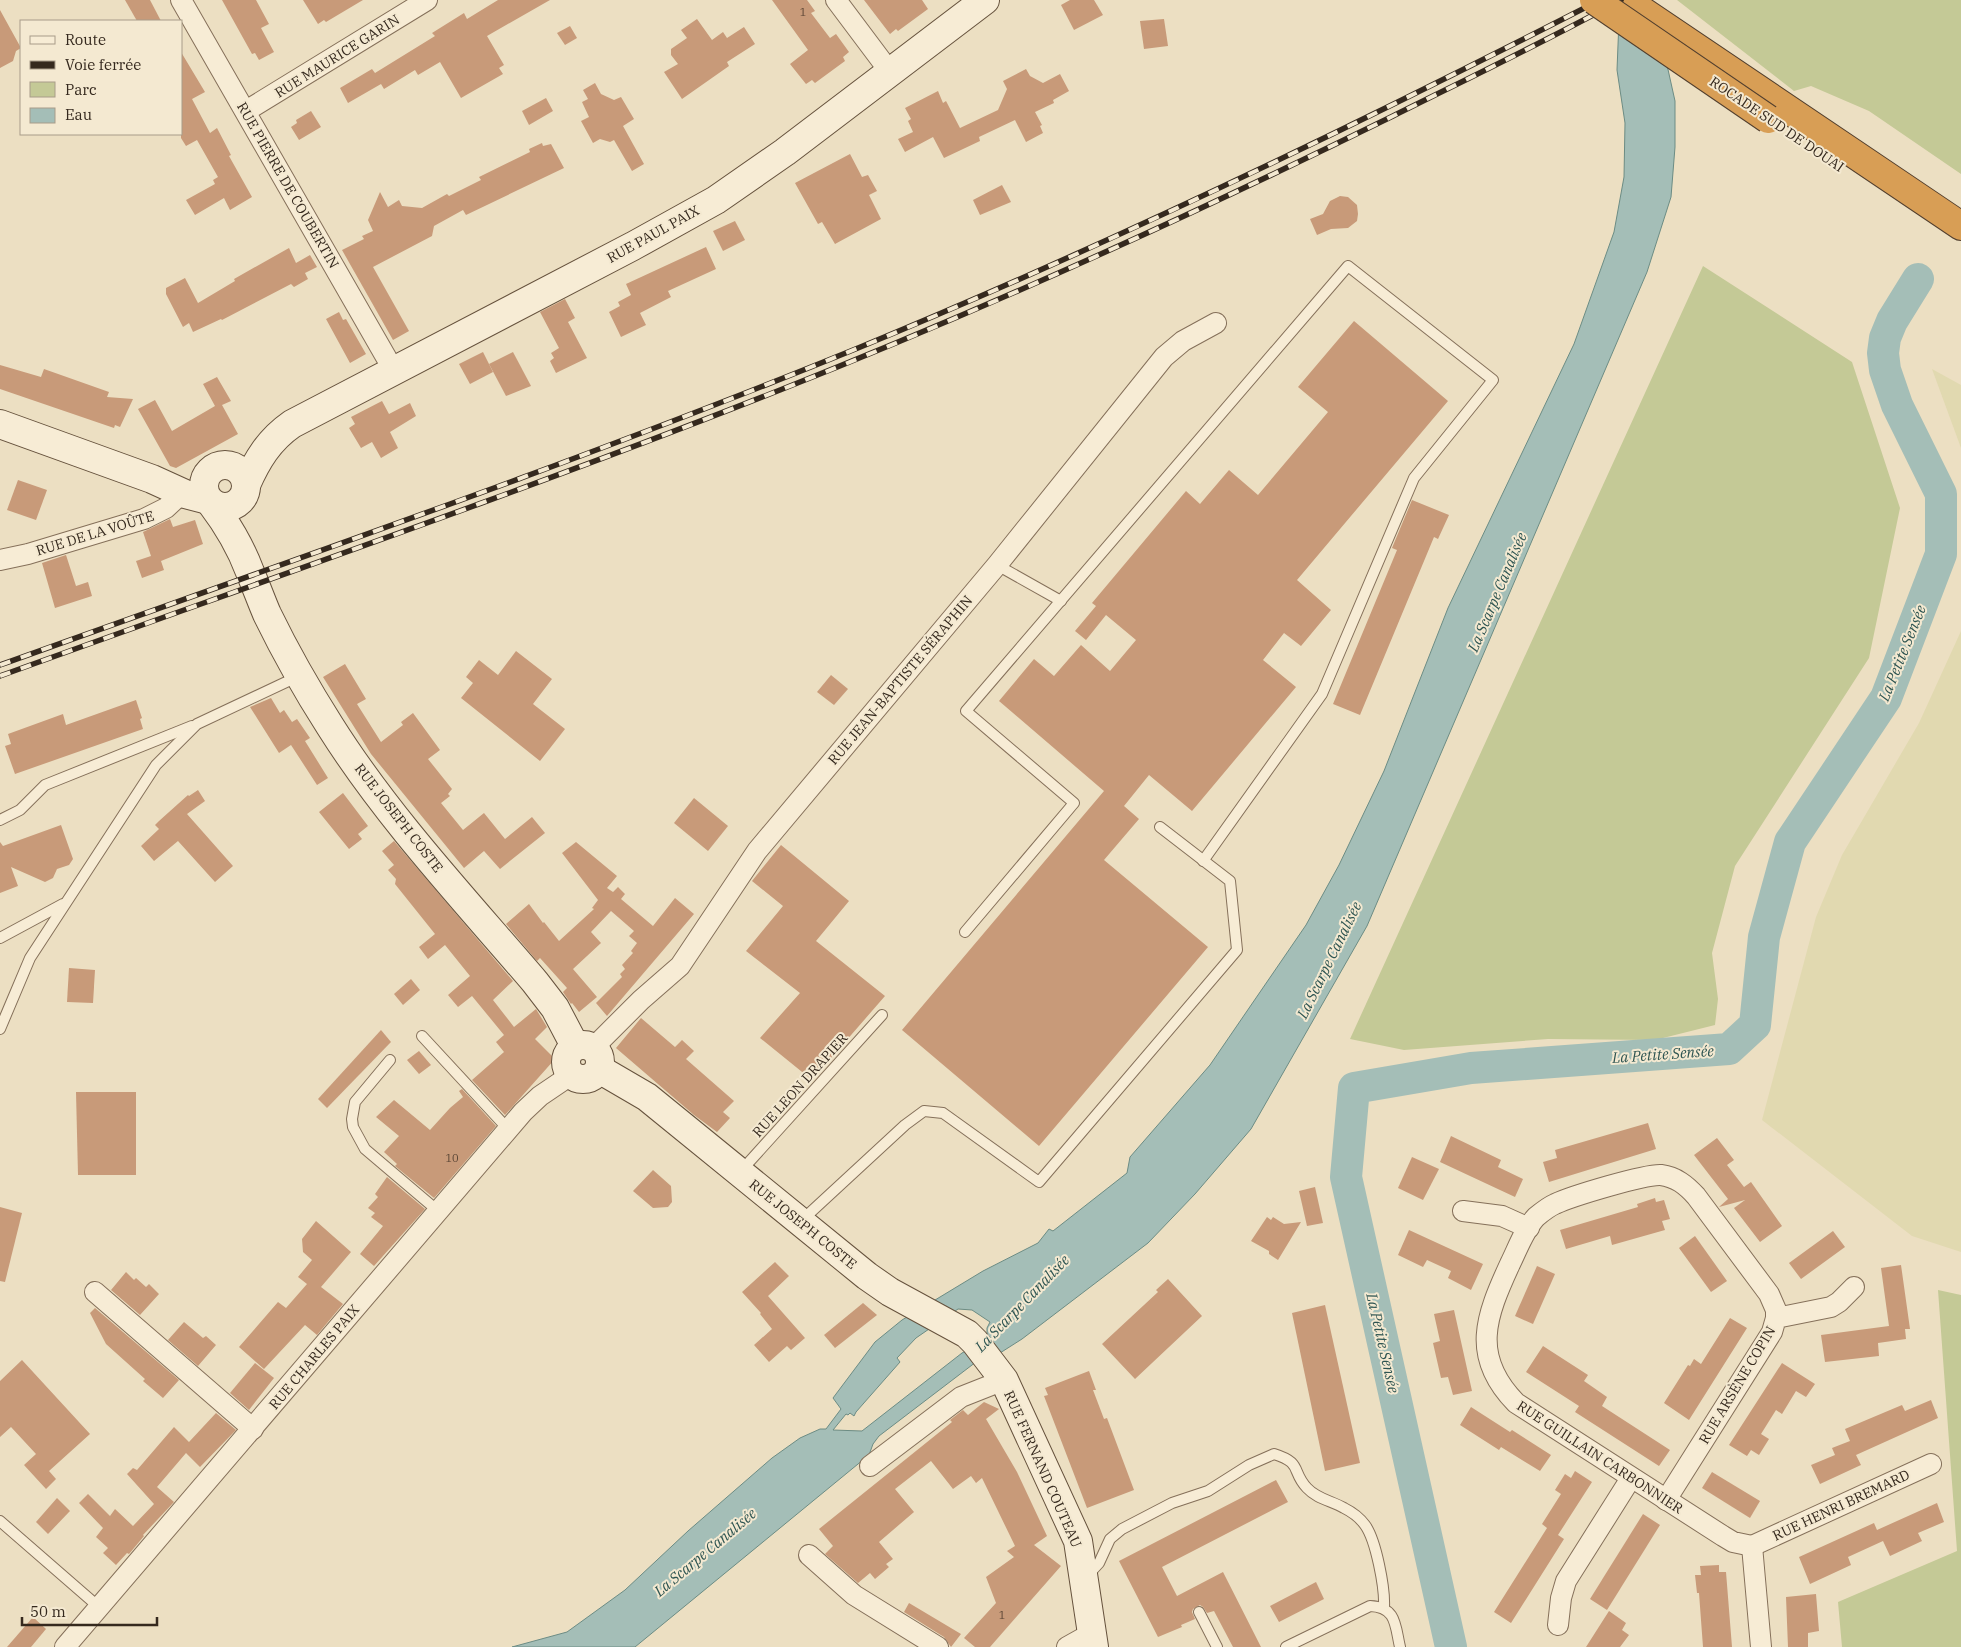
<svg xmlns="http://www.w3.org/2000/svg" width="1961" height="1647" font-family="'IBM Plex Serif',serif">
<rect width="100%" height="100%" fill="#ecdfc2"/>
<!-- farmland -->
<g fill="#e1d9b0">
<path d="M1932,369L1961,385V448Z"/>
<path d="M1961,631V1252L1912,1236L1762,1120L1816,917L1842,855L1919,723Z"/>
</g>
<!-- green -->
<g fill="#c4c996">
<path d="M1677,0H1961V174L1869,111L1811,86L1794,91Z"/>
<path d="M1703,266L1852,362L1900,508L1869,658L1735,866L1712,953L1718,999L1715,1025L1655,1040L1548,1039L1404,1050L1350,1039Z"/>
<path d="M1938,1290L1961,1295V1647H1842L1838,1602L1957,1551Z"/>
</g>
<!-- water -->
<path fill="#a4beb7" stroke="#6c8c84" fill-rule="evenodd" d="M1619,20L1667,65L1675,101V147L1671,197L1647,272L1367,926L1251,1129L1195,1194L1148,1243L1022,1339L1000,1353L993,1349L879,1436L873,1444L869,1455L635,1647H512L567,1632L625,1590L688,1531L772,1458L800,1438L820,1429H826L841,1409L833,1398L875,1342L902,1320L983,1271L1038,1243L1049,1229L1053,1231L1127,1173L1130,1157L1210,1065L1306,925L1339,865L1384,771L1448,608L1574,344L1614,232L1624,177L1625,123L1617,70ZM958,1309L972,1310L990,1322L987,1328V1340L962,1353L862,1431L833,1430L846,1414L848,1415L850,1413L854,1416L856,1412L900,1362L897,1358L916,1338Z"/>
<g fill="none" stroke-linecap="round" stroke-linejoin="round">
<!-- river -->
<path stroke="#a4beb7" stroke-width="32" d="M1451,1647L1346,1177L1354,1088L1471,1068L1729,1049L1755,1025L1764,937L1790,842L1886,698L1941,554V494L1897,405L1885,370L1883,353L1885,338L1892,321L1918,279"/>
</g>
<!-- building -->
<g fill="#c89a79">
<path d="M125,0H150L161,21H137Z"/>
<path d="M222,0H256L269,24L261,28L274,52L259,60L255,53L252,54Z"/>
<path d="M303,0H363L326,22L324,20L318,24Z"/>
<path d="M498,0H550L487,36L504,65L499,68L503,74L461,98L440,62L418,75L415,70L384,89L381,84L348,103L340,88L372,69L375,73L435,36L432,33L464,13L467,19Z"/>
<path d="M772,0H807L815,11L811,13L830,38L836,34L849,52L843,57L845,61L815,83L812,80L806,84L790,64L808,50Z"/>
<path d="M864,0H922L928,9L898,31L896,29L890,34Z"/>
<path d="M1070,0H1094L1103,15L1074,30L1061,5Z"/>
<path d="M0,10L21,48L16,51L13,61L0,68Z"/>
<path d="M697,19L712,40L723,32L727,38L744,27L755,44L727,62L729,66L682,99L664,72L678,64L671,55V49L687,38L681,30Z"/>
<path d="M1164,19L1168,46L1144,49L1140,21Z"/>
<path d="M570,26L577,38L565,45L557,33Z"/>
<path d="M181,52L205,92L192,99L210,133L217,128L231,155L229,156L252,197L230,210L224,198L195,215L186,200L215,184L213,180L218,177L197,140L186,146L181,138Z"/>
<path d="M1026,69L1030,76L1043,83L1060,74L1069,91L1053,100L1054,103L1035,112L1042,125L1040,126L1043,133L1026,142L1015,120L979,137L980,141L944,158L933,137L905,152L898,139L913,132L908,121L911,119L905,108L938,91L943,103L946,101L960,128L998,110L1007,89L1003,81Z"/>
<path d="M595,83L601,94L614,100L621,97L634,119L623,126L644,164L632,171L614,140L610,142L600,139L593,143L581,121L589,117L582,102L588,99L583,90Z"/>
<path d="M546,98L553,111L529,125L522,111Z"/>
<path d="M311,111L321,127L299,140L291,127L297,123L296,120Z"/>
<path d="M542,143L543,146L551,144L564,168L466,215L463,210L434,226L432,236L373,267L409,331L393,340L342,250L364,239L362,236L373,231L368,220L380,192L388,207L399,200L402,206L422,208L447,194L449,196L481,180L479,177L530,152L529,149Z"/>
<path d="M850,154L862,177L868,175L877,191L869,195L881,219L835,244L822,222L818,224L795,183Z"/>
<path d="M1002,185L1011,202L980,215L973,200Z"/>
<path d="M1340,196L1348,197L1357,205L1358,214L1357,221L1348,228L1331,229L1317,235L1310,219L1323,214L1330,201Z"/>
<path d="M735,221L745,240L723,251L713,231Z"/>
<path d="M706,247L716,269L668,291L671,297L640,313L646,325L621,337L609,312L620,306L618,302L631,295L626,284Z"/>
<path d="M289,248L296,263L310,255L317,267L305,273L308,279L294,287L291,284L222,320L221,319L193,332L189,323L183,327L166,294V288L185,278L198,303L235,281L234,279Z"/>
<path d="M565,299L575,318L568,322L587,358L556,373L550,361L554,358L551,353L559,348L540,312Z"/>
<path d="M339,312L343,320L346,319L366,354L350,363L326,319Z"/>
<path d="M1354,321L1448,401L1297,580L1331,610L1301,646L1284,633L1263,660L1296,687L1192,811L1149,775L1124,806L1139,819L1104,860L1208,947L1039,1146L902,1030L1104,791L999,701L1034,659L1054,676L1081,645L1110,671L1136,640L1106,615L1086,640L1075,631L1096,606L1092,603L1186,491L1200,504L1229,470L1258,495L1328,412L1298,387Z"/>
<path d="M483,352L493,372L470,384L459,364Z"/>
<path d="M513,352L531,386L506,396L489,364Z"/>
<path d="M0,365L41,377L44,369L109,392L107,397L133,399L120,427L115,425L114,428L0,389Z"/>
<path d="M217,377L231,401L222,405L238,434L176,468L170,466L138,409L155,400L172,431L215,406L203,384Z"/>
<path d="M382,401L389,414L410,403L416,416L390,432L398,448L381,458L372,442L361,448L349,428L355,424L351,417Z"/>
<path d="M18,480L47,490L36,520L7,510Z"/>
<path d="M1412,500L1449,515L1438,539L1434,537L1360,715L1333,704L1397,550L1392,548Z"/>
<path d="M170,519L173,527L195,520L203,544L161,561L164,570L142,578L136,561L151,556L143,532Z"/>
<path d="M66,555L76,586L88,582L92,596L55,608L42,563Z"/>
<path d="M516,651L552,679L533,704L565,729L540,761L461,698L473,683L466,677L479,660L498,675Z"/>
<path d="M345,664L366,699L357,704L381,742L403,725L401,722L413,713L440,750L428,759L452,789L448,794L450,796L441,803L463,830L484,813L505,839L532,817L545,833L500,869L484,851L464,868L371,754L323,677Z"/>
<path d="M831,675L848,689L834,705L817,692Z"/>
<path d="M271,698L280,713L284,710L292,722L297,719L310,738L305,741L328,778L317,785L291,745L279,753L250,707Z"/>
<path d="M136,700L142,718L140,719L143,729L15,774L5,746L11,744L8,734L63,714L66,725Z"/>
<path d="M198,790L205,801L187,814L233,866L215,882L178,841L154,861L141,846L159,829L155,825L159,821L188,795L189,796Z"/>
<path d="M343,793L368,826L358,834L362,839L349,849L319,812Z"/>
<path d="M694,798L728,826L708,851L674,823Z"/>
<path d="M61,825L73,859L69,865L57,869L53,878L45,882L11,867L18,886L0,893V842L3,846Z"/>
<path d="M394,841L513,981L493,1000L514,1027L536,1009L547,1027L535,1039L555,1059L505,1115L472,1080L504,1052L496,1042L504,1035L472,996L458,1007L448,995L470,976L445,945L428,959L419,947L435,934L395,884L396,879L388,870L394,865L382,851Z"/>
<path d="M576,842L617,876L607,888L613,892L618,887L625,894L621,899L653,926L675,898L694,914L607,1016L596,1003L622,977L620,974L625,969L622,965L633,953L631,951L637,943L629,936L634,931L611,911L591,932L601,943L573,969L597,997L579,1012L572,1003L571,1004L563,992L567,988L540,958L537,961L506,924L529,904L543,923L544,922L559,941L594,909L592,908L598,900L562,853Z"/>
<path d="M781,845L849,901L816,941L885,996L812,1080L760,1038L800,993L746,951L783,906L752,881Z"/>
<path d="M69,968L95,970L93,1003L67,1002Z"/>
<path d="M411,979L420,990L403,1005L394,994Z"/>
<path d="M641,1018L675,1047L682,1040L694,1051L686,1059L734,1101L723,1112L730,1118L717,1132L694,1115L616,1048Z"/>
<path d="M381,1030L391,1042L327,1108L318,1099Z"/>
<path d="M419,1051L431,1065L419,1074L407,1060Z"/>
<path d="M462,1089L496,1126L434,1198L395,1166L397,1164L384,1152L399,1136L376,1117L394,1100L430,1130L450,1108L463,1097L459,1091Z"/>
<path d="M76,1092H136V1175H78Z"/>
<path d="M1648,1123L1656,1149L1549,1182L1543,1162L1557,1158L1555,1150Z"/>
<path d="M1451,1136L1501,1160L1498,1167L1523,1179L1515,1197L1440,1162Z"/>
<path d="M1717,1138L1734,1160L1727,1165L1744,1187L1751,1182L1782,1226L1760,1242L1734,1208L1745,1200L1719,1207L1728,1199L1694,1155Z"/>
<path d="M1412,1157L1439,1169L1423,1200L1398,1188Z"/>
<path d="M653,1170L671,1186L672,1202L668,1207L653,1208L633,1191Z"/>
<path d="M387,1177L425,1209L374,1266L360,1254L383,1226L371,1217L375,1213L368,1208L378,1197L375,1194Z"/>
<path d="M1315,1187L1323,1223L1307,1226L1299,1191Z"/>
<path d="M1655,1198L1656,1202L1664,1200L1670,1219L1662,1221L1665,1230L1612,1245L1610,1236L1566,1249L1560,1230L1638,1207L1637,1204Z"/>
<path d="M0,1207L22,1213L5,1282L0,1281Z"/>
<path d="M1267,1217L1271,1220L1273,1217L1284,1224L1301,1222L1278,1260L1269,1254V1251L1251,1241Z"/>
<path d="M316,1221L351,1252L321,1287L343,1304L317,1335L305,1325L264,1369L239,1347L278,1302L286,1308L307,1284L298,1277L312,1260L303,1252L302,1239Z"/>
<path d="M1409,1230L1483,1264L1471,1290L1448,1278L1451,1271L1427,1260L1423,1267L1398,1255Z"/>
<path d="M1833,1231L1845,1247L1801,1279L1789,1263Z"/>
<path d="M1695,1236L1727,1281L1711,1292L1679,1248Z"/>
<path d="M775,1262L789,1276L768,1296L805,1338L791,1350L787,1346L769,1362L754,1345L772,1329L760,1314L761,1313L742,1292Z"/>
<path d="M1901,1265L1910,1329H1905L1906,1339L1878,1343L1879,1356L1825,1362L1821,1335L1889,1326L1881,1268Z"/>
<path d="M1537,1266L1555,1274L1533,1324L1515,1316Z"/>
<path d="M126,1272L134,1280L136,1278L146,1287L149,1284L159,1294L140,1315L111,1290Z"/>
<path d="M1168,1279L1202,1316L1135,1379L1102,1344L1158,1292L1156,1290Z"/>
<path d="M863,1303L877,1315L835,1348L824,1335Z"/>
<path d="M1325,1305L1360,1463L1325,1471L1292,1313Z"/>
<path d="M95,1308L179,1380L163,1398L143,1381L145,1379L106,1344L90,1313Z"/>
<path d="M1454,1310L1472,1391L1453,1395L1448,1377L1441,1378L1433,1343L1440,1341L1434,1314Z"/>
<path d="M1730,1318L1747,1328L1689,1420L1664,1403L1688,1365L1690,1366L1694,1359L1701,1364Z"/>
<path d="M184,1322L203,1338L206,1336L216,1345L198,1366L168,1340Z"/>
<path d="M1543,1346L1588,1375L1584,1381L1607,1397L1602,1406L1670,1450L1659,1466L1575,1412L1579,1406L1526,1372Z"/>
<path d="M22,1360L90,1434L49,1471L56,1479L46,1489L24,1465L36,1454L11,1427L0,1437V1381Z"/>
<path d="M255,1363L274,1378L249,1410L230,1393Z"/>
<path d="M1782,1363L1815,1384L1806,1397L1796,1391L1782,1414L1776,1410L1761,1434L1769,1439L1759,1455L1751,1450L1747,1456L1729,1445Z"/>
<path d="M1089,1371L1096,1390H1093L1104,1419L1107,1418L1134,1490L1087,1508L1044,1396L1048,1395L1045,1388Z"/>
<path d="M1931,1400L1938,1418L1856,1455L1861,1465L1820,1484L1811,1465L1835,1455L1832,1448L1850,1441L1845,1429L1902,1405L1905,1411Z"/>
<path d="M984,1402L999,1409L986,1419L1017,1472L1047,1536L1034,1545L1061,1566L990,1647H975L964,1638L996,1603L986,1577L1014,1557L1007,1551L1015,1546L982,1478L976,1483L971,1476L953,1489L931,1461L895,1489L914,1512L879,1542L893,1559L886,1564L889,1567L875,1579L870,1573L858,1583L825,1554L833,1546L819,1529L952,1422L950,1420L963,1410L968,1415Z"/>
<path d="M1471,1407L1510,1432L1512,1430L1551,1455L1540,1471L1501,1447L1499,1450L1460,1425Z"/>
<path d="M216,1413L236,1430L200,1467L186,1453L157,1487L174,1502L143,1535L144,1536L129,1554L127,1553L116,1565L103,1553L108,1548L96,1537L103,1528L79,1503L88,1494L110,1516L115,1509L133,1526L154,1504L127,1474L133,1468L137,1470L174,1427L189,1442Z"/>
<path d="M1575,1471L1592,1482L1558,1535L1564,1539L1511,1623L1494,1612L1547,1528L1542,1524L1561,1494L1555,1490L1565,1474L1571,1478Z"/>
<path d="M1712,1472L1760,1501L1750,1518L1702,1488Z"/>
<path d="M1276,1480L1288,1502L1162,1567L1177,1596L1223,1572L1261,1647H1233L1214,1611L1207,1613L1203,1607L1200,1605L1193,1609L1192,1612L1195,1619L1181,1625L1182,1627L1158,1637L1119,1561Z"/>
<path d="M57,1498L70,1511L48,1534L36,1522Z"/>
<path d="M1937,1503L1944,1522L1918,1533L1922,1541L1890,1556L1883,1541L1848,1557L1851,1565L1810,1584L1799,1557L1874,1523L1877,1530Z"/>
<path d="M1643,1514L1660,1525L1607,1610L1590,1599Z"/>
<path d="M1719,1565V1572H1726L1732,1647H1703L1699,1593H1697L1695,1575H1701L1700,1566Z"/>
<path d="M1316,1582L1324,1599L1279,1622L1270,1606Z"/>
<path d="M1816,1594L1819,1631L1808,1633V1647H1788L1786,1597Z"/>
<path d="M909,1603L961,1634L951,1647L944,1637L904,1612Z"/>
<path d="M1609,1611L1626,1623L1622,1630L1629,1635L1620,1647H1586Z"/>
<path d="M33,1617L46,1629L31,1647H7Z"/>
</g>
<g fill="none" stroke-linecap="round" stroke-linejoin="round">
<!-- lane casing -->
<g stroke="#85705a" stroke-width="12">
<g id="lane">
<path d="M997,565L1061,601"/>
<path d="M0,820L20,810L45,785L192,726"/>
<path d="M965,932L1074,803L966,711L1348,266L1493,380L1414,478L1322,694L1203,861"/>
<path d="M0,938L63,904"/>
<path d="M0,1029L30,958L156,765L197,724L299,676"/>
<path d="M422,1036L508,1129"/>
<path d="M390,1060L355,1102L352,1119L353,1127L365,1149L438,1211"/>
<path d="M740,1172L882,1015"/>
<path d="M800,1222L905,1125L924,1111L943,1113L1039,1182L1237,950L1230,881L1160,827"/>
<path d="M0,1521L100,1608"/>
<path d="M1087,1576L1099,1563L1110,1539L1122,1529L1172,1503L1208,1491L1249,1465L1274,1454C1303,1463 1291,1471 1307,1488C1317,1499 1332,1501 1344,1508C1352,1512 1360,1518 1365,1525C1376,1540 1385,1588 1384,1607"/>
<path d="M1199,1612L1217,1647"/>
<path d="M1286,1647L1370,1606C1397,1607 1395,1626 1400,1647"/>
</g>
</g>
<!-- street casing -->
<g stroke="#85705a" stroke-width="22">
<g id="street">
<path d="M181,0L394,371"/>
<path d="M836,0L890,72"/>
<path d="M246,111L427,0"/>
<path d="M0,560L28,554L144,519L166,508L182,493"/>
<path d="M593,1048L641,1000L680,966L757,851L997,565L1164,357L1183,341L1216,323"/>
<path d="M1463,1211L1502,1216L1529,1228"/>
<path d="M95,1292L253,1429"/>
<path d="M870,1466L961,1397L1004,1380"/>
<path d="M1666,1500L1772,1332L1776,1318L1831,1307L1839,1302L1854,1287"/>
<path d="M1752,1546L1733,1542L1723,1536L1516,1403C1470,1356 1486,1316 1510,1264C1518,1248 1524,1230 1536,1217C1542,1212 1548,1207 1555,1204C1572,1196 1645,1174 1661,1175C1676,1177 1686,1185 1696,1196L1769,1294L1776,1310V1318"/>
<path d="M1752,1546L1931,1464"/>
<path d="M1752,1546L1761,1647"/>
<path d="M809,1555L854,1595L938,1647"/>
<path d="M1558,1625L1561,1598L1566,1581L1631,1478"/>
<path d="M65,1647L523,1112L540,1096L571,1075"/>
<path d="M1067,1647L1092,1633"/>
</g>
</g>
<!-- secondary casing -->
<g stroke="#66523d" stroke-width="30">
<g id="secondary">
<path d="M0,424L152,479L185,494L208,500"/>
<circle cx="225" cy="486" r="21"/>
<path d="M246,485C257,460 269,440 292,424L633,246L716,200L785,152L985,0"/>
<path d="M211,503C227,524 241,548 250,572C256,586 261,600 267,614C286,653 307,690 330,726C388,818 465,900 535,982L555,1008L575,1046"/>
<circle cx="583" cy="1062" r="17"/>
<path d="M599,1069L647,1097L867,1276L890,1292L967,1334L975,1342L1004,1380L1078,1541L1094,1647"/>
</g>
</g>
<!-- highway casing -->
<g stroke="#523f2e" stroke-width="30">
<path id="highway" d="M1626,0L1961,226"/>
</g>
<!-- lane -->
<use href="#lane" stroke="#f7ecd5" stroke-width="10"/>
<!-- street -->
<use href="#street" stroke="#f7ecd5" stroke-width="20"/>
<!-- secondary -->
<use href="#secondary" stroke="#f7ecd5" stroke-width="28"/>
<!-- highway -->
<use href="#highway" stroke="#d89e55" stroke-width="28"/>
<!-- rail casing -->
<g stroke="#35291e" stroke-width="5.5">
<g id="rail">
<path d="M0,665C287,562 576,463 858,348C1111,244 1357,125 1600,0"/>
<path d="M0,676C260,582 522,492 780,390C988,308 1192,215 1393,116C1469,78 1546,41 1621,0"/>
</g>
</g>
<!-- rail -->
<use href="#rail" stroke="#f4e9d1" stroke-width="4" stroke-dasharray="11" stroke-linecap="butt"/>
<!-- highway-bridge casing -->
<g stroke="#523f2e" stroke-width="30" stroke-linecap="butt">
<path id="highway-bridge" d="M1594,0L1768,119"/>
</g>
<!-- highway-bridge -->
<use href="#highway-bridge" stroke="#d89e55" stroke-width="28"/>
</g>
<g text-anchor="middle" dominant-baseline="central" stroke-width="4" stroke-linejoin="round" paint-order="stroke">
<!-- number labels -->
<g font-size="11" fill="#5a4535">
<text x="803" y="12">1</text>
<text x="452" y="1158">10</text>
<text x="1002" y="1615">1</text>
</g>
<!-- street labels -->
<g font-size="14" fill="#35291e" stroke="#f4e9d1">
<text transform="translate(337 56) rotate(-32)">RUE MAURICE GARIN</text>
<text transform="translate(1777 124) rotate(34)">ROCADE SUD DE DOUAI</text>
<text transform="translate(288 185) rotate(60)">RUE PIERRE DE COUBERTIN</text>
<text transform="translate(653 234) rotate(-29)">RUE PAUL PAIX</text>
<text transform="translate(95 533) rotate(-17)">RUE DE LA VOÛTE</text>
<text transform="translate(900 680) rotate(-50)">RUE JEAN-BAPTISTE SÉRAPHIN</text>
<text transform="translate(399 818) rotate(52)">RUE JOSEPH COSTE</text>
<text transform="translate(800 1085) rotate(-48)">RUE LEON DRAPIER</text>
<text transform="translate(803 1224) rotate(39)">RUE JOSEPH COSTE</text>
<text transform="translate(314 1357) rotate(-50)">RUE CHARLES PAIX</text>
<text transform="translate(1737 1385) rotate(-59)">RUE ARSÈNE COPIN</text>
<text transform="translate(1600 1457) rotate(33)">RUE GUILLAIN CARBONNIER</text>
<text transform="translate(1043 1469) rotate(66)">RUE FERNAND COUTEAU</text>
<text transform="translate(1841 1505) rotate(-25)">RUE HENRI BREMARD</text>
</g>
<!-- water labels -->
<g font-size="15" font-style="italic" fill="#2d5451" stroke="#f4e9d1">
<text transform="translate(1497 592) rotate(-67)">La Scarpe Canalisée</text>
<text transform="translate(1902 653) rotate(-68)">La Petite Sensée</text>
<text transform="translate(1329 960) rotate(-64)">La Scarpe Canalisée</text>
<text transform="translate(1663 1054) rotate(-4)">La Petite Sensée</text>
<text transform="translate(1022 1303) rotate(-46)">La Scarpe Canalisée</text>
<text transform="translate(1383 1343) rotate(77)">La Petite Sensée</text>
<text transform="translate(705 1552) rotate(-40)">La Scarpe Canalisée</text>
</g>
</g>
<!-- legend -->
<rect x="20" y="20" width="162" height="115" fill="#f4e9d1" stroke="#a89c89"/>
<rect x="30" y="36" width="25" height="8" fill="#f7ecd5" stroke="#a89c89"/>
<text x="65" y="45" font-size="15" fill="#35291e">Route</text>
<rect x="30" y="61" width="25" height="8" fill="#35291e" stroke="#a89c89"/>
<text x="65" y="70" font-size="15" fill="#35291e">Voie ferrée</text>
<rect x="30" y="82" width="25" height="15" fill="#c4c996" stroke="#a89c89"/>
<text x="65" y="95" font-size="15" fill="#35291e">Parc</text>
<rect x="30" y="108" width="25" height="15" fill="#a4beb7" stroke="#a89c89"/>
<text x="65" y="120" font-size="15" fill="#35291e">Eau</text>
<!-- scale -->
<path d="M22 1617v8h135v-8" fill="none" stroke="#35291e" stroke-width="2.5"/>
<text x="30" y="1617" font-size="15" fill="#35291e" stroke="#f4e9d1" stroke-width="4" paint-order="stroke">50 m</text>
</svg>
